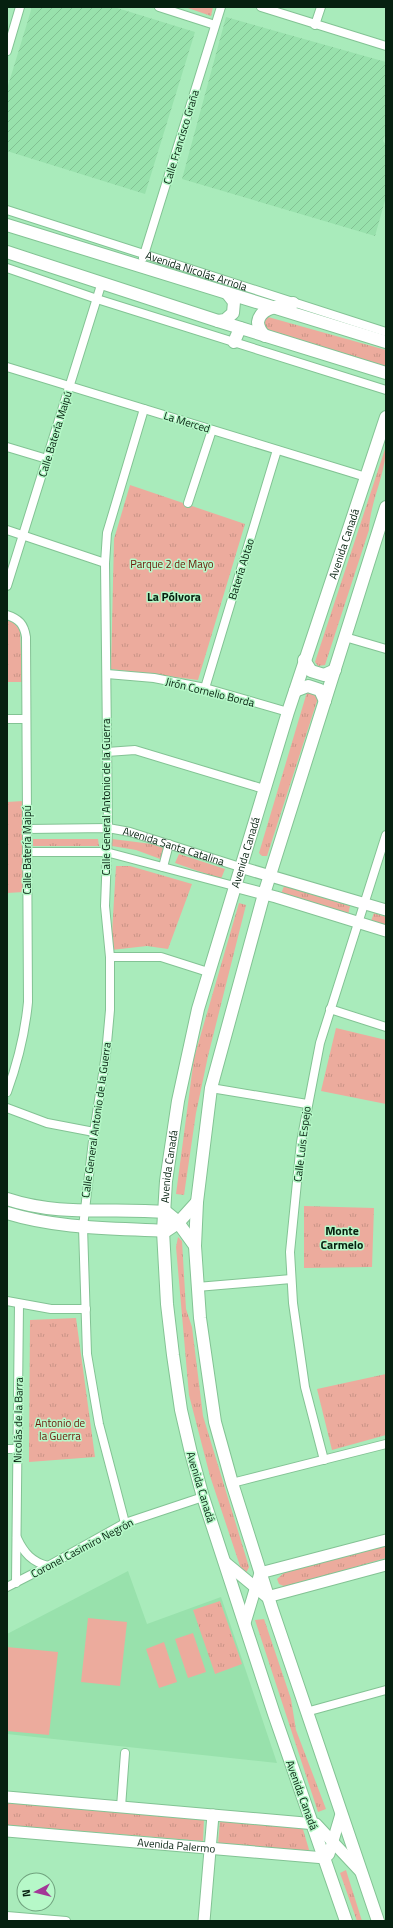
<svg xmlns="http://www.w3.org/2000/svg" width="393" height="1928" font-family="'Titillium Web',sans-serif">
<defs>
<pattern id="industrial-furrows" width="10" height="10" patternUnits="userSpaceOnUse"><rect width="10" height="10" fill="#98e1ac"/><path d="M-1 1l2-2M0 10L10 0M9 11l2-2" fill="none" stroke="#82c193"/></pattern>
<pattern id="grass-tufts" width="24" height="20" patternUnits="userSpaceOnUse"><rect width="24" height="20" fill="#ecab9d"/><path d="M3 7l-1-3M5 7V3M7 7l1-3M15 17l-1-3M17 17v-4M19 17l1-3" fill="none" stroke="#c99386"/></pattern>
</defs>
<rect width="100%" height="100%" fill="#a9ebbb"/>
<!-- built -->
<path fill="#98e1ac" d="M128,1571L147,1624L221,1597L277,1763L7,1734V1634Z"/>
<!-- industrial -->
<g fill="url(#industrial-furrows)">
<path d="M32,7H114L195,32L145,194L7,151V89Z"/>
<path d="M226,17L386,62V131L383,141L386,145V197L375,236L182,179Z"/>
</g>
<!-- grass -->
<g fill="url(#grass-tufts)">
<path d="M185,7H213L211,16Z"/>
<path d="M268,317L386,350V368L265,329L263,319Z"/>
<path d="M386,446C386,475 370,501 369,530L325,665L318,666L315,662Z"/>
<path d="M130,485L245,524L198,680L111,669L114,539Z"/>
<path d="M7,619L14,623L20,630L22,682H7Z"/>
<path d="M312,691L318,698L267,856H262L259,853L307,692Z"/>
<path d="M23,801L24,892L7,893V802Z"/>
<path d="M33,839H98L99,846H33Z"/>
<path d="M112,839L152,844L166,849L163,860L136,850L112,846Z"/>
<path d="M179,854L225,869L221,879L175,863Z"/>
<path d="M116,866H130L192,884L168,949L147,946L111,950Z"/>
<path d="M284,886L350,906L348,915L281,894Z"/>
<path d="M239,903L246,905L208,1056L196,1113L184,1195L176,1194L194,1058Z"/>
<path d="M374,913L386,917V925L371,921Z"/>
<path d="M336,1028L386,1040V1104L321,1091Z"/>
<path d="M304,1206L374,1208L372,1267L304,1268Z"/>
<path d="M178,1237L182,1241L186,1309L192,1327L203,1416L249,1567L246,1573L241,1569L210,1476L189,1395L176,1247Z"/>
<path d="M76,1318L95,1457L29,1462L30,1320Z"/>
<path d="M386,1374V1435L332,1450L317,1389Z"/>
<path d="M386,1546V1558L286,1587L279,1584L277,1579L285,1572Z"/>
<path d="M220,1601L242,1664L215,1674L193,1610Z"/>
<path d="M264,1619L291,1699L296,1730L326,1809L318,1812L255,1620Z"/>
<path d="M7,1802L204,1819L203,1841L7,1825Z"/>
<path d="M220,1820L302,1826L310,1853L218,1845Z"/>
<path d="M346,1870L362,1921H357L340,1873Z"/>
</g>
<!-- garden -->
<g fill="#ecab9d">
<path d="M88,1618L127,1622L120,1686L81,1682Z"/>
<path d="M193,1633L206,1672L188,1678L175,1639Z"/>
<path d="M164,1642L177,1682L159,1688L146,1649Z"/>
<path d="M7,1647L58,1652L49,1735L7,1731Z"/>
</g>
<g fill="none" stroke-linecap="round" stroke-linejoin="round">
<!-- minor casing -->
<g stroke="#83c394" stroke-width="10">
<g id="minor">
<path d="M159,7L215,25"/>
<path d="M261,7L386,46"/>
<path d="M315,25L321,7"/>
<path d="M7,51L20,7"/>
<path id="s1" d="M7,210L386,332"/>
<path d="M143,258L221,7"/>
<path d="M7,268L97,299L386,390"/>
<path d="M7,367L366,477"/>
<path d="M7,447L47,459"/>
<path d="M188,503L212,430"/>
<path d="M7,530L105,563"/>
<path d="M7,586L102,282"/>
<path d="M7,615C19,619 24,624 26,637L28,1002C25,1033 18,1062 7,1092"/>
<path d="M345,637L386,649"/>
<path d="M107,674L154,678L205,688L288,712"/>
<path d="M205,688L277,450"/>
<path d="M7,719H26"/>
<path d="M107,752L135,750L264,789"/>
<path id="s2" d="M27,829L108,828L130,832L240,867"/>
<path d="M27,852H106L234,886"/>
<path d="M163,867L169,844"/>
<path d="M110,957H161L208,972"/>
<path d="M330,1009L386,1027"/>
<path d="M211,1088L307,1104"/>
<path d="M7,1108L47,1123L94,1132"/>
<path d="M197,1287L291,1279"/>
<path d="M7,1301L51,1309H86"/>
<path d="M7,1449H17"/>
<path d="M324,1460L305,1387L293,1303L290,1252L301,1142L320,1043L386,835"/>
<path d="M232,1483L386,1444"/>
<path d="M125,1523L99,1424L87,1354L83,1227L94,1132L106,1054L110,1010V957L105,906L108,828L105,563L107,533L144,409"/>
<path d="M17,1538C24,1553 32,1562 48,1566"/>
<path d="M16,1583L19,1304"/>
<path d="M7,1587L48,1566L125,1523L203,1497"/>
<path d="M306,1712L386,1690"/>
<path d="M121,1807L125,1753"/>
<path d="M7,1916L66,1921"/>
</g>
</g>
<!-- tertiary casing -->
<g stroke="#83c394" stroke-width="13">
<g id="tertiary">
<path d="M240,867L386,910"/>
<path d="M234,886L276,897L386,931"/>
<path d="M226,1563L267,1597L386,1565"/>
<path d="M245,1623L260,1573L386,1540"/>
<path d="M7,1797L316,1824L360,1871"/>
<path id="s3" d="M7,1831L325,1858L329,1854L341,1814"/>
<path d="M204,1921L213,1815"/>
</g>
</g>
<!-- secondary casing -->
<g stroke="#83c394" stroke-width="14">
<g id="secondary">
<path d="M7,225L386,342"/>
<path d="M7,252L218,321L386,373"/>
<path d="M218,321L225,320L233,313L234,302L227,293"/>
<path d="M265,336C261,332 258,328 258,322C260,307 281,306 293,303"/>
<path d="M234,342L240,328"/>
<path d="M304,660L311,671L324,675L335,670"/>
<path d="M295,691L308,686L320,690L325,701"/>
<path d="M7,1199C61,1217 111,1207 166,1212L177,1221L195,1246"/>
<path d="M7,1213C59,1229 113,1228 166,1231L178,1223L197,1202"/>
<path id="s4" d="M346,1921L274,1714L203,1497L191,1453L181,1410L173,1355L167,1304L163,1231L166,1181L178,1101L198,1009L288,712L386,417"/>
<path d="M378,1921L272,1609L232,1483L215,1422L200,1318L195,1246L197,1202L211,1088L264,894L386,507"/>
</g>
</g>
<!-- minor -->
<use href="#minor" stroke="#fff" stroke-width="8"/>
<!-- tertiary -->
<use href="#tertiary" stroke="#fff" stroke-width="11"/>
<!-- secondary -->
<use href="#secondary" stroke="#fff" stroke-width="12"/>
</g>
<g text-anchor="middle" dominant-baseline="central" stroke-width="3" stroke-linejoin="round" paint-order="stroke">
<!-- street labels -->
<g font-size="11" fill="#062110" stroke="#b6f8c8">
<text transform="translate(181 137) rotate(-73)">Calle Francisco Graña</text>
<text stroke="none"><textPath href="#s1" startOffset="199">Avenida Nicolás Arriola</textPath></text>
<text transform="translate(187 422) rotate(17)">La Merced</text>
<text transform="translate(55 434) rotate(-73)">Calle Batería Maipú</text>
<text stroke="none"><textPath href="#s4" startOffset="1430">Avenida Canadá</textPath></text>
<text transform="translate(241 569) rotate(-73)">Batería Abtao</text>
<text transform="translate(210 692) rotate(14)">Jirón Cornelio Borda</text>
<text transform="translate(106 797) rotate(-90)">Calle General Antonio de la Guerra</text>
<text stroke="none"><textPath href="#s2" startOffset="149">Avenida Santa Catalina</textPath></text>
<text transform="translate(27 850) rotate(-90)">Calle Batería Maipú</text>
<text stroke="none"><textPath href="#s4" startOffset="1106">Avenida Canadá</textPath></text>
<text transform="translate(96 1120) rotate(-82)">Calle General Antonio de la Guerra</text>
<text transform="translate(302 1144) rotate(-83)">Calle Luis Espejo</text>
<text stroke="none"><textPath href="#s4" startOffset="782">Avenida Canadá</textPath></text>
<text transform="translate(18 1420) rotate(-89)">Nicolás de la Barra</text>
<text transform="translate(201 1487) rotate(73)">Avenida Canadá</text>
<text transform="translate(82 1548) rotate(-28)">Coronel Casimiro Negrón</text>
<text transform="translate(302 1795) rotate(70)">Avenida Canadá</text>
<text stroke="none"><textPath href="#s3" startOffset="170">Avenida Palermo</textPath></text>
</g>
<!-- park labels -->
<g font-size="11" fill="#6b1607" stroke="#b6f8c8">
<text x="172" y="564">Parque 2 de Mayo</text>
<text x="60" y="1423">Antonio de<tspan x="60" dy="13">la Guerra</tspan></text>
</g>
<!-- neighbourhood labels -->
<g font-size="12" font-weight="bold" fill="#062110" stroke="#b6f8c8">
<text x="174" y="596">La Pólvora</text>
<text x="342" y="1230">Monte<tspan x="342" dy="14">Carmelo</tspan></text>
</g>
</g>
<!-- border -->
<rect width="393" height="1928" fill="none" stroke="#062110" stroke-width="16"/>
<!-- north arrow -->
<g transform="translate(36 1892) rotate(263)"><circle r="19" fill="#b6f8c8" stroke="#70a27e"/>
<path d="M0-3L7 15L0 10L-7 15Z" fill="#a33797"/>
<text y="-6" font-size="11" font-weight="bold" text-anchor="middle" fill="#062110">N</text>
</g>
</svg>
